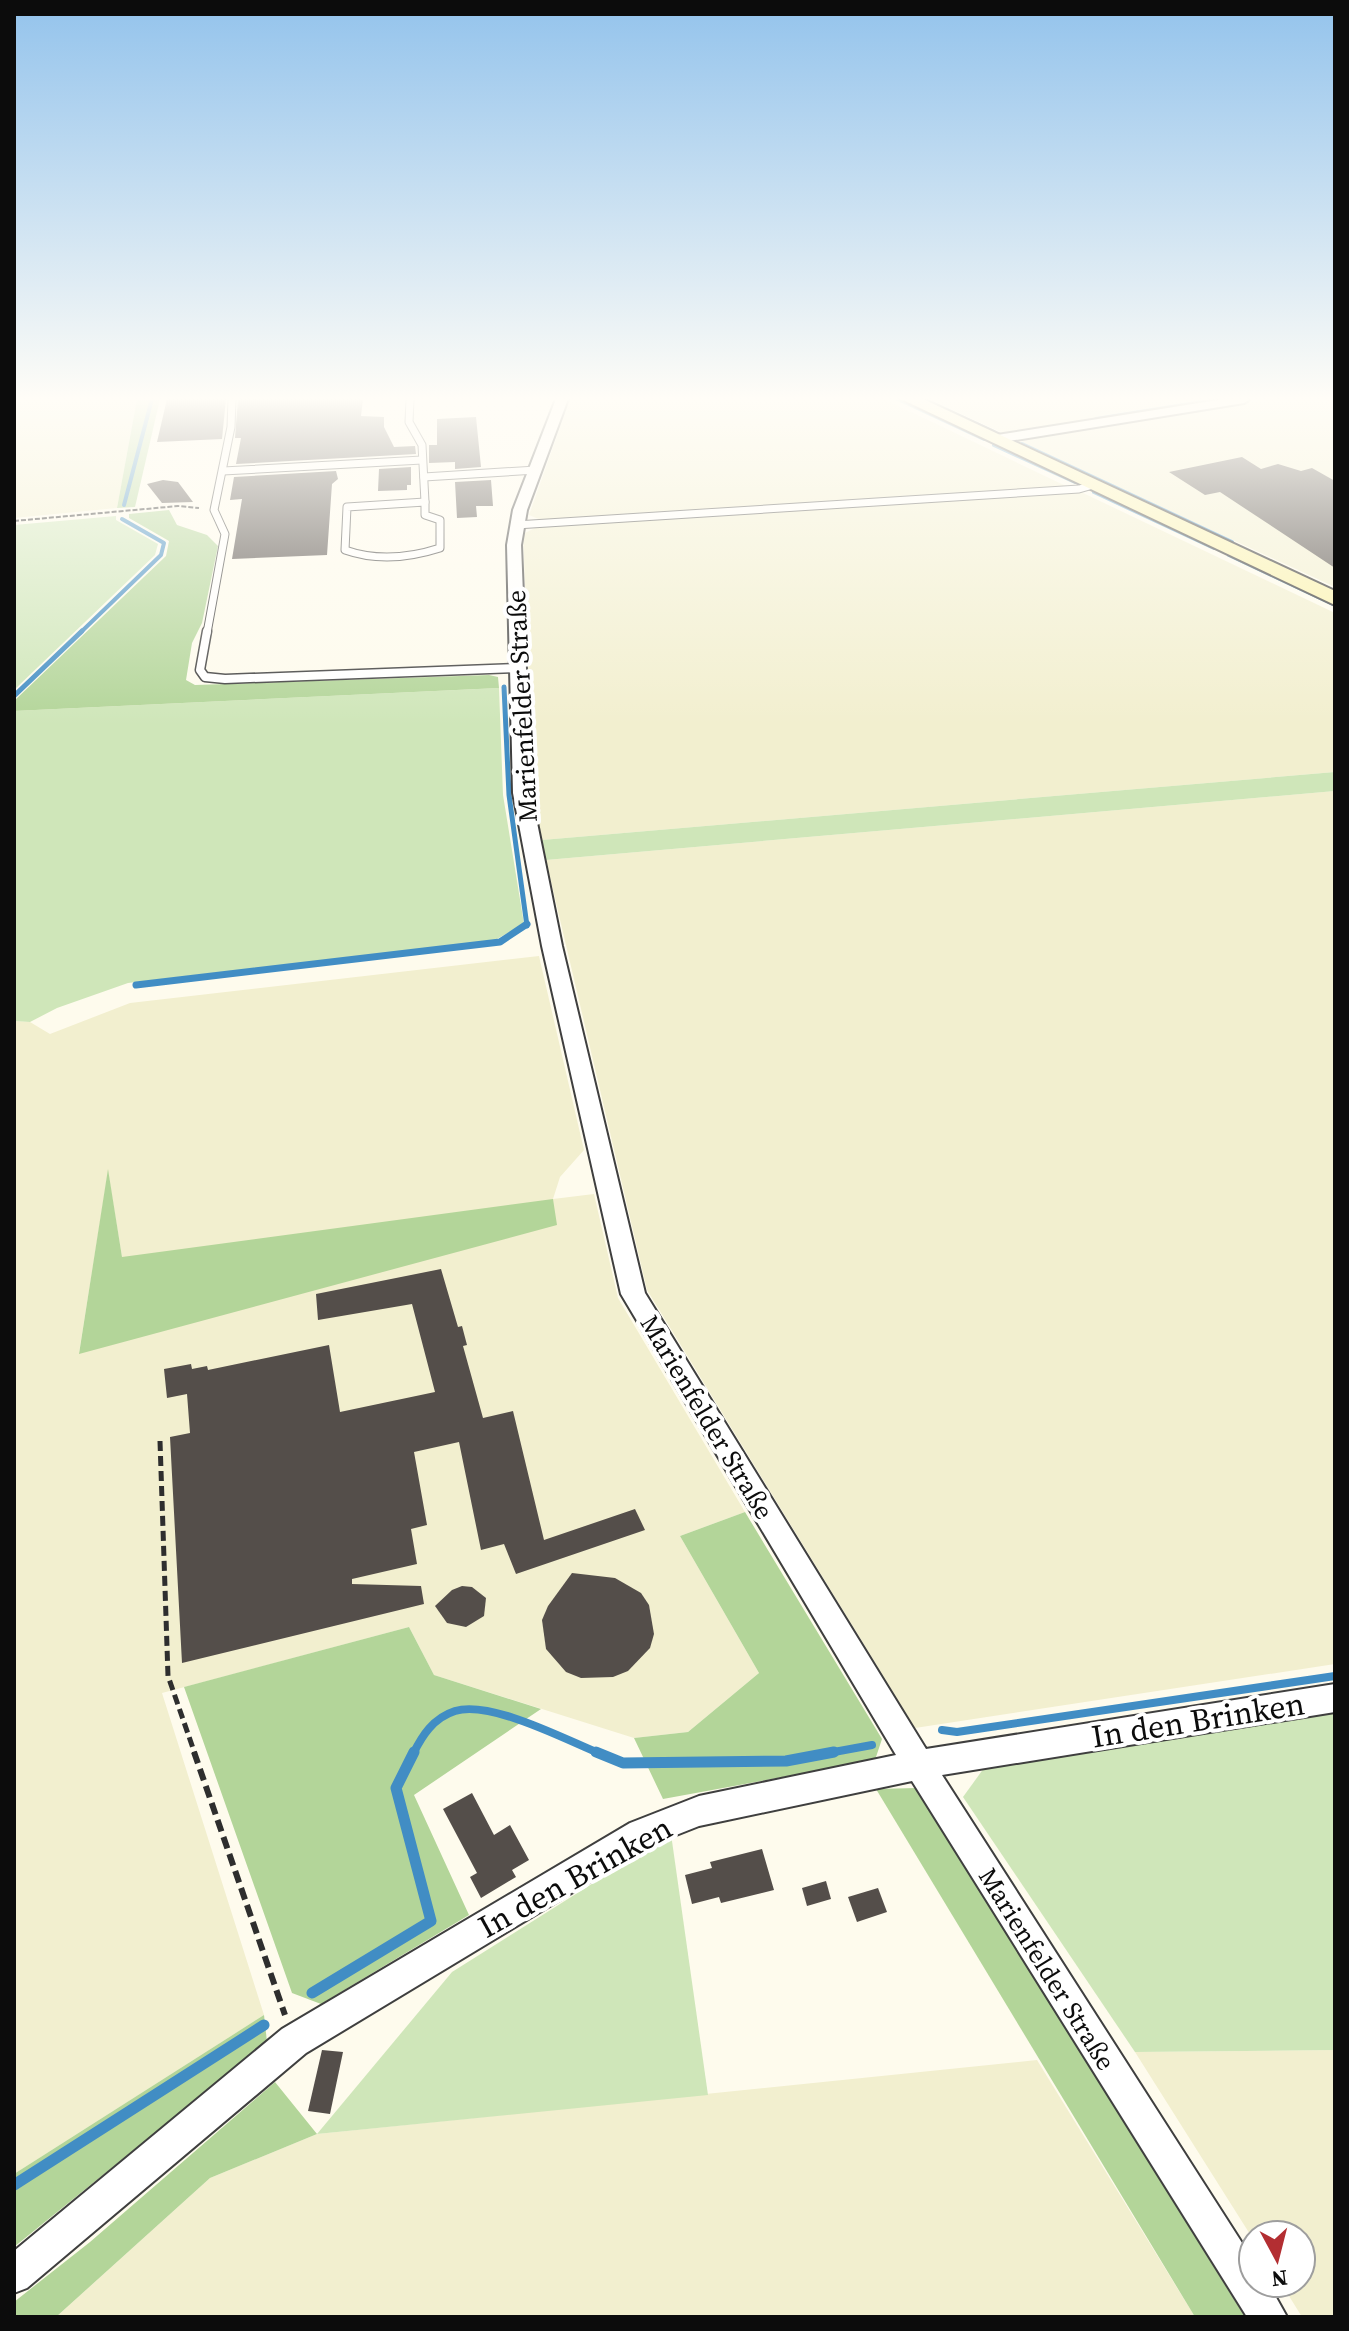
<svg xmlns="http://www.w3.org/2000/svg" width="1349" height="2331" font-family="'Source Serif 4',serif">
<rect width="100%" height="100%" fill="#fefbed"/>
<!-- farmland -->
<g fill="#f2efcf" fill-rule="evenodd">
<path d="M14,399H137L117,508L14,518Z"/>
<path d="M570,399H884L1068,487L541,520L529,515Z"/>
<path d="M928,399H1211L1003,433Z"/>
<path d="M1266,399H1335V587L1022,443L1023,440Z"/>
<path d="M1081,492L1335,613V772L542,840L533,792L523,534L539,526Z"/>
<path d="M1335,791V1664L915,1728L647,1290L546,860Z"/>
<path d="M539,956L584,1150L560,1177L553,1199L594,1194L618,1298L745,1512L680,1536L759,1673L688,1732L634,1738L434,1675L409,1627L162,1693L264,2015L14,2174V1021L30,1022L50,1034L130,1003ZM108,1172L122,1257L79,1354V1353Z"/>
<path d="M1335,2050V2317H1302L1281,2283H1301V2235H1253V2239L1135,2052Z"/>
<path d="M1037,2060L1195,2317H56L210,2178L317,2134Z"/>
</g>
<!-- green -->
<g fill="#cfe6b9">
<path d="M116,516V520L158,544L155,555L14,690V525Z"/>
<path d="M499,688L503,795L524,924L495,940L128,983L57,1008L30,1022L14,1021V711Z"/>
<path d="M1335,772V791L546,860L542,840Z"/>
<path d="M1335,1713V2050L1135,2052L963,1797L984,1768Z"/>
<path d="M671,1834L708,2095L317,2134L452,1972Z"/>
</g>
<!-- forest -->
<g fill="#b3d599">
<path d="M137,399H160L135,507L117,508Z"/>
<path d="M169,510L177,525L207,535L218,546L202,623L192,643L186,680L195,685L489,675L498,677L499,688L14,711V701L166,556L169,541L129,518V514Z"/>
<path d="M108,1169L122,1257L553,1199L557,1225L79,1354Z"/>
<path d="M745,1512L882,1739L875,1760L663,1799L634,1738L688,1732L759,1673L680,1536Z"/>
<path d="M409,1627L434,1675L541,1709L414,1795L469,1915L321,2004L292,1993L184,1687Z"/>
<path d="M916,1788L1245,2317H1195L876,1789Z"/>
<path d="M264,2015L267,2042L14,2247V2174Z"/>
<path d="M275,2082L317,2134L210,2178L56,2317H14V2302L90,2242Z"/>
</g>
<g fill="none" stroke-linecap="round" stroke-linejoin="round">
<!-- stream-far4 -->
<g stroke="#418dc4" stroke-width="4">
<path d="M898,399L984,439"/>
<path d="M923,399L994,432"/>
<path d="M1096,419L1221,399"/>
<path d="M1022,444L1232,542"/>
<path d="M994,445L1075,482"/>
<path d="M1094,492L1214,548"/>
<path d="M124,505L152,399"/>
<path d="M1229,555L1335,605"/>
<path d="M80,633L161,555L164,543L122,519"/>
</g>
<!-- stream-far3 -->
<g stroke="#418dc4" stroke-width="5">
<path d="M504,687L509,795L527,926"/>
<path d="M14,696L82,631"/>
</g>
<!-- stream-far2 -->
<path stroke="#418dc4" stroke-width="7" d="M136,985L500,942L527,924"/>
<!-- stream-far1 -->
<g stroke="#418dc4" stroke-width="8">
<path d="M942,1730L957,1732L1335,1676"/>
<path d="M413,1754C422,1736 433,1718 455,1711C491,1700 566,1740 601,1754"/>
<path d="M823,1754L872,1745"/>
</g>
<!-- stream -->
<g stroke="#418dc4" stroke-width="11">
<path d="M596,1752L623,1763L786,1761L834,1752"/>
<path d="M312,1993L431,1921L396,1788L414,1752"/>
<path d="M14,2185L264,2025"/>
</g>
</g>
<!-- building -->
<g fill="#544e4a">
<path d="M167,399H226L222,439L157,442Z"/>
<path d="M238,399H363L361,416L384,417V427L394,447L415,446L416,454L236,464L241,438H235Z"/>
<path d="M476,417L481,467L455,469V462L429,463V445H437V419Z"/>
<path d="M1242,457L1261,469L1278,464L1301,471L1312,468L1335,481V568L1220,492L1205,495L1169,472Z"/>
<path d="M411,467V485H407V490L378,491L379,469Z"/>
<path d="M336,471L338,479L332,484L327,555L232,559L242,499L230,500L234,477Z"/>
<path d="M163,480L178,482L193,502L162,503L147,484Z"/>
<path d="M491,480L493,506H476L477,517L457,518L455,482Z"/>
<path d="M441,1269L458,1327L462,1326L467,1345L463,1346L483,1418L513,1411L544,1540L635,1509L645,1530L516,1574L504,1544L481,1550L459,1442L414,1452L427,1525L411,1529L417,1564L352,1579V1584L421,1586L424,1604L182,1663L170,1437L190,1433L187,1394L167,1398L164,1369L191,1364L192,1369L207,1366L208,1370L329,1345L340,1412L435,1392L412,1304L318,1320L316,1294Z"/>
<path d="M572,1573L615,1578L641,1593L649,1605L654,1634L650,1648L628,1671L613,1677L581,1678L566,1672L546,1649L542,1620L548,1606Z"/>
<path d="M462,1586L472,1587L486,1598L484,1616L466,1627L447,1623L435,1606L452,1590Z"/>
<path d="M472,1793L494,1835L510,1825L529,1860L512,1870L516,1877L481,1898L470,1877L477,1873L443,1809Z"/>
<path d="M762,1849L774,1890L721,1903L719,1897L692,1904L685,1875L712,1868L710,1862Z"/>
<path d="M826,1881L831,1899L807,1906L802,1888Z"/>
<path d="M878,1888L887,1912L857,1922L848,1897Z"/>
<path d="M322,2050L343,2052L330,2114L308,2111Z"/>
</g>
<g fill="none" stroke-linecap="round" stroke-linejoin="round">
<!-- lane-far1 casing -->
<g stroke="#3f3f3f" stroke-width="9">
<g id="lane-far1">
<path d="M410,399L409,422L422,445L425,502"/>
<path d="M223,471L422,460"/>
<path d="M424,477L536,470"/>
<path d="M425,502V515L440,520V548C409,558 376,561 345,550L347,507Z"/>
<path d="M516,525L1079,489L1093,485"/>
<path d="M207,633L225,534L214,510L231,427L232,399"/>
</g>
</g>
<!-- lane casing -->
<g stroke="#3f3f3f" stroke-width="11">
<path id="lane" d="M207,631L200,670L205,677L225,679L518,668"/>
</g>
<!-- street casing -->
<g stroke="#3f3f3f" stroke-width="4">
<g id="street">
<path d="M556,399H568L527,510L521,545L531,793L562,946L645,1293L926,1749L1335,1684V1712L942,1775L1253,2260V2283H1268L1287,2317H1247L912,1781L699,1826L651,1845L306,2053L27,2288L14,2293V2251L282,2029L630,1823L699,1796L896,1755L621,1294L542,946L513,793L507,545L513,510Z"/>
<path d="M1224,399H1250L1244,403L997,443L991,439L997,435Z"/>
</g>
</g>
<!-- secondary casing -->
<g stroke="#2e2e2e" stroke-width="4">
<path id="secondary" d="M901,399H923L1335,591V605Z"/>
</g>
<!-- path-far2 -->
<path stroke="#2e2e2e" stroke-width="2" stroke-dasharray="5 2" stroke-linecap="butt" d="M14,521L178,506L199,508"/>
<!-- path-far1 -->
<path stroke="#2e2e2e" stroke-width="5" stroke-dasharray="10 5" stroke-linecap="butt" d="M160,1441L168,1676L195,1754"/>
<!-- path -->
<path stroke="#2e2e2e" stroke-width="6" stroke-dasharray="12 6" stroke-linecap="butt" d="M194,1752L285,2015"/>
<!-- lane-far1 -->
<use href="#lane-far1" stroke="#fff" stroke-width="7"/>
<!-- lane -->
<use href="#lane" stroke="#fff" stroke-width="8"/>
<!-- street -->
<use href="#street" fill="#fff" fill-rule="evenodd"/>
<!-- secondary -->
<use href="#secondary" fill="#faf2ac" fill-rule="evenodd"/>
</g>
<!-- sky -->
<linearGradient id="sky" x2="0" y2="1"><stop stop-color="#93c3ec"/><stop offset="0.55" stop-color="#fffdf7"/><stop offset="1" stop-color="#fffdf7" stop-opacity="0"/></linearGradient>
<rect width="1349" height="725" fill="url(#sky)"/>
<g text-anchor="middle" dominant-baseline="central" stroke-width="8" stroke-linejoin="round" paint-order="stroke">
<!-- street labels -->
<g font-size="26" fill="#0c0c0c" stroke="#fff">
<text transform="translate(522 706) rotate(-93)">Marienfelder Straße</text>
<text transform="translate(707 1417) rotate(59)">Marienfelder Straße</text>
<text transform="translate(1047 1969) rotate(58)">Marienfelder Straße</text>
</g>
<!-- near-street labels -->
<g font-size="32" fill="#0c0c0c" stroke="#fff">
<text transform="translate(1198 1720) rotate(-9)">In den Brinken</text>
<text transform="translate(575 1877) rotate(-29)">In den Brinken</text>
</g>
</g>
<!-- border -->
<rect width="1349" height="2331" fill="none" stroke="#0c0c0c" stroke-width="32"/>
<!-- north arrow -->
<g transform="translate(1277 2259) rotate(173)"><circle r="38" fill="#ffffff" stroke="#9e9e9e" stroke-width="2"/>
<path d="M0-6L14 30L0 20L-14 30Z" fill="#b32e32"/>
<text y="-12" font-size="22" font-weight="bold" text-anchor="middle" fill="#0c0c0c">N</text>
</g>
</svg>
